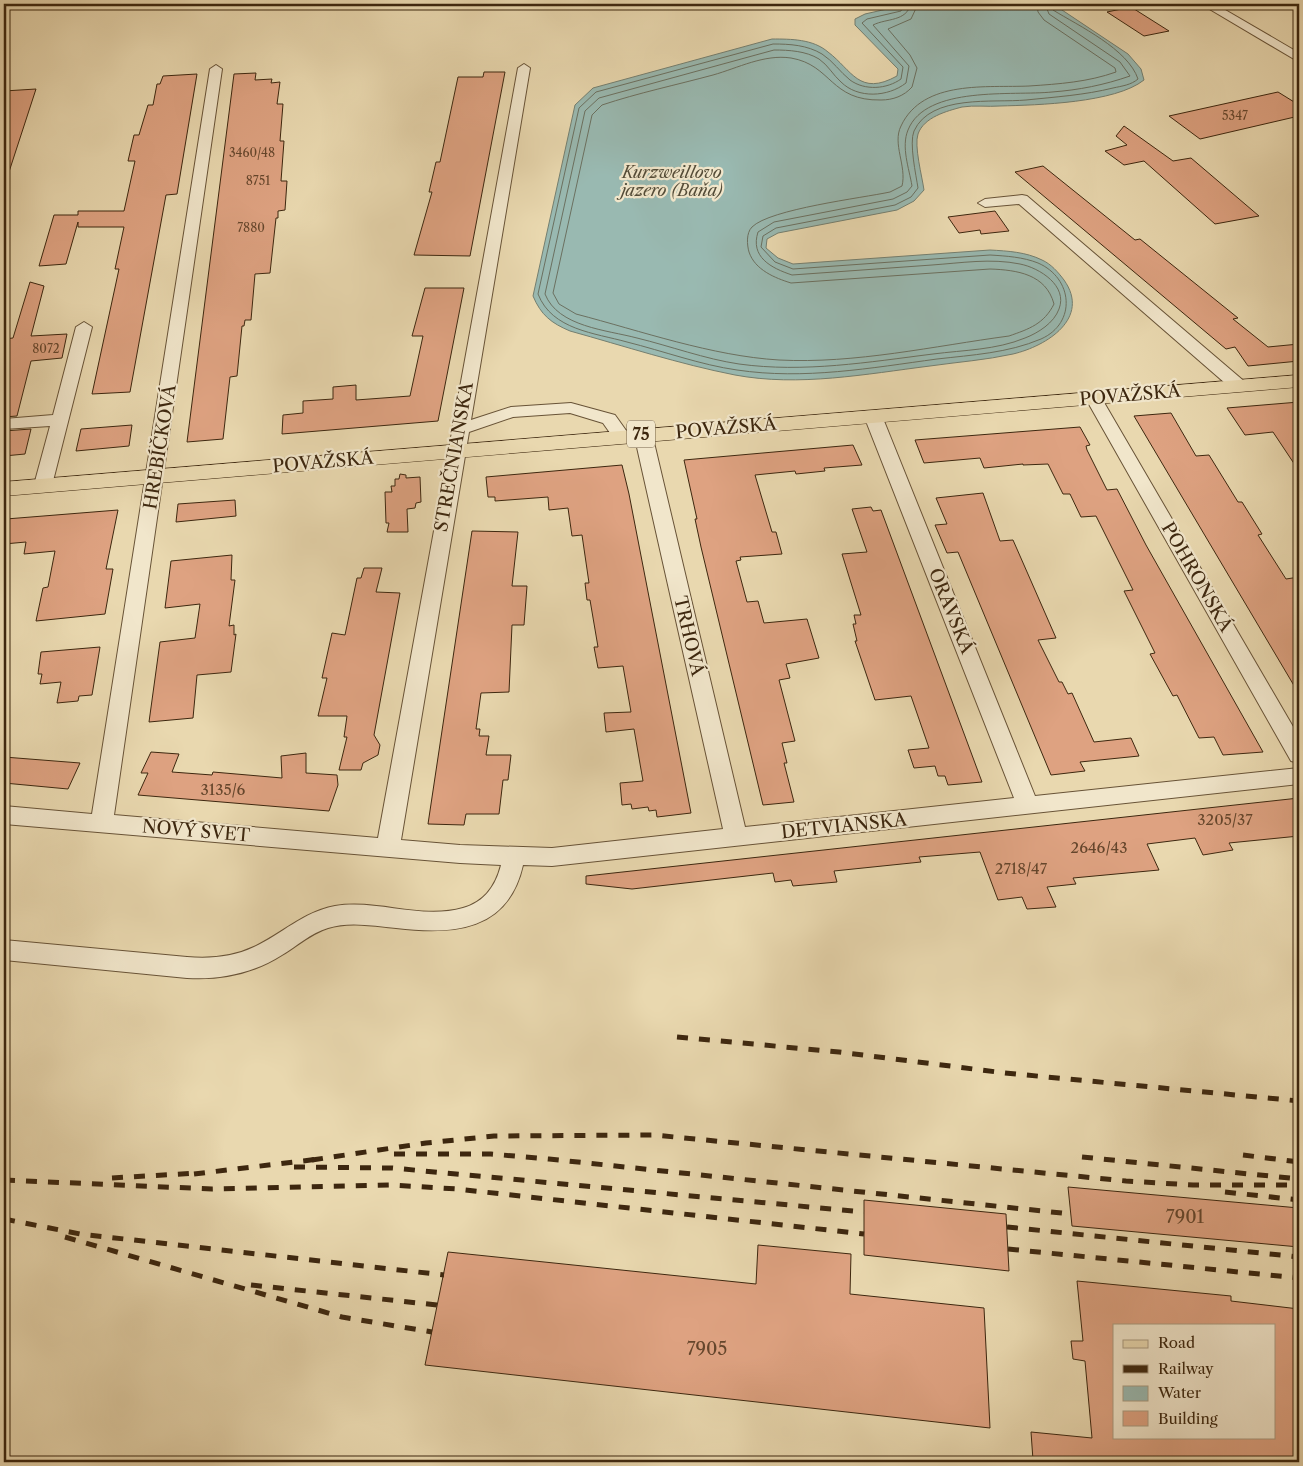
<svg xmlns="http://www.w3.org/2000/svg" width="1303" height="1466" font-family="'Libre Caslon Text',serif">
<rect width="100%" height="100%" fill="#e9d8af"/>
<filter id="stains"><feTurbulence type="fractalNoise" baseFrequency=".004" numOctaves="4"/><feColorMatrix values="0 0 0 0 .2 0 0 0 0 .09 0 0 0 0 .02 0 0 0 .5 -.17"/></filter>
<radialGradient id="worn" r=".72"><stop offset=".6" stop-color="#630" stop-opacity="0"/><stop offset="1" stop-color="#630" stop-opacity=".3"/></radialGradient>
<!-- water -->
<path fill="#99b9b1" stroke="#747f70" d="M909,4H1053L1128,54L1141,69L1144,80C1115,103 1038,105 1000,106C988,107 974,105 962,107C947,111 924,117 918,134C914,146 922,176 924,190L914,201L897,210L778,233L767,239L766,248L778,258L793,264L990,250C1008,251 1026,252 1042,260C1051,264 1058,272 1064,280C1091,318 1047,346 1013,354C986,360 958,362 930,366C866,374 799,387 735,375C679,364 624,346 570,331C551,323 541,315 533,296L575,105L593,88L772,39C791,39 813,39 828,52C852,70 859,97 897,76L898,69L855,25V19L865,14Z"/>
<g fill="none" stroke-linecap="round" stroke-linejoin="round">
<!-- shore -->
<g stroke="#6b7060" stroke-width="1">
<path d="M904,4L901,11L867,19L862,23L903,67L901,79C887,89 865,91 850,80C840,72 833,61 822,54C807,45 790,44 773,44L596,92L579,108L538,294C552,330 595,333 627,342C663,351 701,365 737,370C804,380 871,368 937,359C972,355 1008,353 1041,339C1077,323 1073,278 1038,263C1023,257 1006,256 990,255L793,269L775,262L761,247L763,236L776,228L895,205L911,197L918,188C916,175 909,143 914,131C931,94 993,103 1026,100C1055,97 1085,95 1113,88C1122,86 1131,85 1138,79C1128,49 1079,26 1053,10L1051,4"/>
<path d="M911,4C906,22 887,18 873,25L909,66L906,83C888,97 858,99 841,82C833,75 828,65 819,59C806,51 789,50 774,50L599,98L585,111L545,294C558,327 607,330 637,338C670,346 705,359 739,364C804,373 869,362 933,354C964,350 996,350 1025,338C1038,333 1054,323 1059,309C1068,286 1040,268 1020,264C991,258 961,263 932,265C885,268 839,272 792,275C771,268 750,257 758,232L774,222L893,199L907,192L912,186C909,168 901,147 908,130C926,85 1013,96 1052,92C1079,90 1104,85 1130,76L1120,62L1049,14L1045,4"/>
<path d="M918,4L911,19L888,29L910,55L917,68L912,87C904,96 893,100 881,100C830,101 832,65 791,58C764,54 738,68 713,75C676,85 638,93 602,105L592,115L553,293L559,304L576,314C641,331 712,356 779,360C855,364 934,346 1009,336C1029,329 1044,324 1054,304C1046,274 1017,270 990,269L791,283C775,278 755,270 749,252C747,245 746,233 752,227C770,209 862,198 890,192L902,186C907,166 892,144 901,126C923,79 988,88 1029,86C1059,84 1088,82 1116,72L1115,68L1044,20L1038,12L1037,4"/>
</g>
</g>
<!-- building -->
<g fill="#dea281" stroke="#3d270f" fill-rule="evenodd">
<path d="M1131,7L1169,31L1144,36L1107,12Z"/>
<path d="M484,72H505L470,256L414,255L432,192H429L436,162H440L458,77H483Z"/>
<path d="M256,73L255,80L272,79L271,83L280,82L277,104H283L280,141H284L281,181H287L285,210L278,211V218H276L270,273L255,274L251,320H245L244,326H242L237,376L230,377L223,439L187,442L234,74Z"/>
<path d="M197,74L177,194L166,195L130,392L92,394L119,269H115L124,227H78V222L66,264L39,266L54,215H78V211H124L135,161H128L134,135H139L148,105H153L157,84H160L163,76Z"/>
<path d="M36,89L7,178L4,177V91Z"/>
<path d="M1278,92L1299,105V116L1200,139L1169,116Z"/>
<path d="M1124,126L1173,161L1191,158L1259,216L1215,224L1144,161L1124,165L1105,151L1127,145L1116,136Z"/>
<path d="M1043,166L1135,240L1140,239L1238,318L1233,319L1268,347L1299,344V361L1248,366L1235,347L1226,349L1015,172Z"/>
<path d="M995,211L1009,231L981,234L980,230L959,233L948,217Z"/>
<path d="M30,282L44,286L31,336L67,334L62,358L31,361L17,416L4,417V339L13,338Z"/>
<path d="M425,288H464L438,421L282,434L283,415L303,413V401L333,399V387L356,385V400L410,396L423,336H412Z"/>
<path d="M1299,402V471L1273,432L1245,435L1227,408Z"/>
<path d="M1171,413L1196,456L1209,455L1238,502H1242L1262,534L1258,535L1286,579L1299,577V694L1134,416Z"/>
<path d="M132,425L129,446L76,451L81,429Z"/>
<path d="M1080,427L1090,445L1086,446L1087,450L1107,490L1117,489L1146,545L1263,752L1223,755L1214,737L1199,738L1177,695L1173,696L1150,654L1155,653L1124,591L1133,590L1096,516L1081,517L1070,494H1063L1048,464L1023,465V464L984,468L980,458L924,463L915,440Z"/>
<path d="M31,429L25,454L4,456V431Z"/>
<path d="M853,445L862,465L824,468L825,471L796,474L795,471L755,475L772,532H776L782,554L740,557L741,560L736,561L747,602L758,601L764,623L807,619L819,658L786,664L790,678L779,680L795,741L782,743L787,763H784L794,802L763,805L701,547L695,519H697L684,460Z"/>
<path d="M622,465L629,494L691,813L657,817L656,810L649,811L648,807L632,809L631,804L622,805L620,783L643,781L634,729L606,732L604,713L631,712L623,666L598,668L594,647H598L590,600H587L585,583H589L582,535L572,536L568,508L549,510L548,497L495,501V497H488L486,477Z"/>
<path d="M400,474L406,475V478L420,477L421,502L416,503L415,508L407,509L408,532H387L389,523H386L385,492H392L391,486H395V479H399Z"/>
<path d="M983,493L1000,541L1013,540L1056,638L1038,640L1059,682H1062L1068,694L1072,693L1094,742L1131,738L1139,756L1080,762L1085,771L1051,775L958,552L947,553L935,525L947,524L936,498Z"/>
<path d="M235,500L236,516L176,522L178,504Z"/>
<path d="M871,507L873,511L881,510L982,782L948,785L945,776H938L935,766L914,768L908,750L929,748L911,696L875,700L855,641H857L853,624H856L854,615H861L842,554L867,552L852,509Z"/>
<path d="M118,510L106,569H113L105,614L36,621L43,588L48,587L55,551L24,554L26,542L4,544L6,519Z"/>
<path d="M472,531L518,532L512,586H527L524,625H512L509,692L481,693L476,729H480L479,736H489L486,755H511L508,780H503L499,814H466L464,825L428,824Z"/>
<path d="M232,555L231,580H235L229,626L234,625V635L236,634L231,672L197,675L193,718L149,722L160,642L195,638L200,604L165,608L171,561Z"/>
<path d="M364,568H382L376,592L400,593L374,735L380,745L378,755L363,763L361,770H339L347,737H344L347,716H318L327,678H322L332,633L345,635L357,578H361Z"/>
<path d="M100,647L92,695L79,696L78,701L57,703L61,682L40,684L42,674H38L41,652Z"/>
<path d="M151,752L179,754L172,772L212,775L213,772L282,778L281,756L306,753V773L337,775L338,785L329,811L138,795L148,773H141Z"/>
<path d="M4,757L80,763L68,789L4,783Z"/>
<path d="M1299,798V836L1229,843L1233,850L1203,855L1195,838L1147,844L1159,870L1073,878L1076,884L1047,887L1056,907L1027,909L1022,897L998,900L980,852L919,857L921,862L834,871L837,882L793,886L791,880L775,882L773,873L632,889L586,884V876Z"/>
<path d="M1068,1187L1299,1208V1247L1072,1226Z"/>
<path d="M864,1200L1006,1214L1009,1271L864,1255Z"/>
<path d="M758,1245L851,1254L850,1294L984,1308L990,1428L425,1365L448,1252L756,1284Z"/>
<path d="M1077,1281L1231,1296V1301L1299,1309V1462H1049L1033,1460L1031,1432L1092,1438L1085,1361L1073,1359L1071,1341H1083ZM1114,1325H1274V1437H1114Z"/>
</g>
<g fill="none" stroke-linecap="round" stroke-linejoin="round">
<!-- minor casing -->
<g stroke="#685337" stroke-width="2">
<g id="minor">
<path d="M1201,4H1215L1299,53V62Z"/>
<path d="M524,64L530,68L471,420L511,407L571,403L615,415L630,436L627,440H615L603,423L570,413L513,417L469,432L401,840L460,845L552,848L723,829L634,434L637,430H649L652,434L745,827L1014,798L864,416L867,412H879L882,416L1035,796L1299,768V784L552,866L523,865C508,931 454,935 396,928C375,926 349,921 328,928C311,933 297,946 282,955C254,973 220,980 187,978L4,960V940L187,957C210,959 233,957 254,947C282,934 303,912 335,906C377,899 421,920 463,908C485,902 496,885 501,865L460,863L4,824V806L92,814L210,69L216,65L222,69L114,815L378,838L452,432L450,430L453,426L518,68Z"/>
<path d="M1022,195L1027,196L1245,382L1247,386L1245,390H1233L1019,204L985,207L978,203L985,199Z"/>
<path d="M84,322L92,327L52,485L49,489H37L34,485L50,426L4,429V419L53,415L76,327Z"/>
<path d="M1094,394L1100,395L1102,399L1299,737V763L1291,761L1086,399L1088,395Z"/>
</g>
</g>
<!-- major casing -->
<g stroke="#3d270f" stroke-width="1">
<path id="major" d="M1299,375V387L4,496V482Z"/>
</g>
<!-- minor -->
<use href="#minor" fill="#f1e6cb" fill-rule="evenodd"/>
<!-- major -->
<use href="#major" fill="#e9d8af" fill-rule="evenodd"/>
<!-- rail -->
<g stroke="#3d270f" stroke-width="5" stroke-dasharray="11 11" stroke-linecap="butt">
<path d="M677,1037L839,1052L1005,1073L1299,1101"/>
<path d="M394,1154H491L549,1159L1071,1214"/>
<path d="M1243,1155L1299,1162"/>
<path d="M1082,1157L1299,1179"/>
<path d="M312,1160L426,1143L494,1136L654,1135L1126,1181L1193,1185H1299"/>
<path d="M294,1167L392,1168L864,1212"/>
<path d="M194,1174L319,1159"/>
<path d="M112,1178L199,1173"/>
<path d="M4,1180L212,1189L392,1185L457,1189L864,1234"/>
<path d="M1225,1192L1299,1200"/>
<path d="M4,1219L80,1234L444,1275"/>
<path d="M1007,1227L1299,1257"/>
<path d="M65,1237L342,1317L432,1332"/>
<path d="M1008,1249L1299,1278"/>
<path d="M251,1285L437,1305"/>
</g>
</g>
<g text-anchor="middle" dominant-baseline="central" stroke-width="4.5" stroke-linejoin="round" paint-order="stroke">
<!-- far-number labels -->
<g font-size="12" fill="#65462c">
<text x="1235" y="115">5347</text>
<text x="252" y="152">3460/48</text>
<text x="258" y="180">8751</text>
<text x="251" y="227">7880</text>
<text x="46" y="348">8072</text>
</g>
<!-- number labels -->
<g font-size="15" fill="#65462c">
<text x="223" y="789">3135/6</text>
<text x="1225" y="819">3205/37</text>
<text x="1099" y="847">2646/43</text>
<text x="1021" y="868">2718/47</text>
</g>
<!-- far-water labels -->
<g font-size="16" font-style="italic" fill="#544c38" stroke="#f1e6cb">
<text x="672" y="172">Kurzweillovo<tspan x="672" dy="18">jazero (Baňa)</tspan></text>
</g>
<!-- shield labels -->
<rect fill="#f1e6cb" stroke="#736047" stroke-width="1" x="627" y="420.5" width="28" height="27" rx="4"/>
<g font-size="16" font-weight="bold" fill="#3d270f">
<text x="641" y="434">75</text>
</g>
<!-- street labels -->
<g font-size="18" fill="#3d270f" stroke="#f1e6cb">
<text transform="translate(1130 395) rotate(-5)">POVAŽSKÁ</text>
<text transform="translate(726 428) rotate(-5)">POVAŽSKÁ</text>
<text transform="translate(160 447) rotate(-81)">HREBÍČKOVÁ</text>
<text transform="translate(454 457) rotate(-80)">STREČNIANSKA</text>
<text transform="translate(323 462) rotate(-5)">POVAŽSKÁ</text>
<text transform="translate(1197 577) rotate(60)">POHRONSKÁ</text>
<text transform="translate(951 611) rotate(68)">ORAVSKÁ</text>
<text transform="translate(689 636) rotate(77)">TRHOVÁ</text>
<text transform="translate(844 826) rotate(-6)">DETVIANSKA</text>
<text transform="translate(196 831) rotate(5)">NOVÝ SVET</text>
</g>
<!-- near-number labels -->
<g font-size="18" fill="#65462c">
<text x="1185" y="1217">7901</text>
<text x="707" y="1349">7905</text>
</g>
</g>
<!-- margin -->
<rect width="1303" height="1466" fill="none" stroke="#e9d8af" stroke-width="20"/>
<rect x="5" y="5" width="1293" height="1456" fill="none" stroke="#3d270f" stroke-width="2.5"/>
<rect x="10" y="10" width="1283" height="1446" fill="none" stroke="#3d270f"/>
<!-- legend -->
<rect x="1113" y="1324" width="162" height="115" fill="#f1e6cb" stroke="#a99a80"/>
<rect x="1123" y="1340" width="25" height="8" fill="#e9d8af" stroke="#a99a80"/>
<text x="1158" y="1348" font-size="15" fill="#3d270f">Road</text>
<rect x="1123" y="1365" width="25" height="8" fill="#3d270f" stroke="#a99a80"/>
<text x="1158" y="1374" font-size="15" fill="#3d270f">Railway</text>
<rect x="1123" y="1386" width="25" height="15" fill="#99b9b1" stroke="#a99a80"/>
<text x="1158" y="1398" font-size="15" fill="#3d270f">Water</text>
<rect x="1123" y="1411" width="25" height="15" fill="#dea281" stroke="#a99a80"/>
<text x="1158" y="1424" font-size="15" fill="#3d270f">Building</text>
<rect width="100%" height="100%" filter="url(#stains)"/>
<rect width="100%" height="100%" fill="url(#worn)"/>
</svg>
